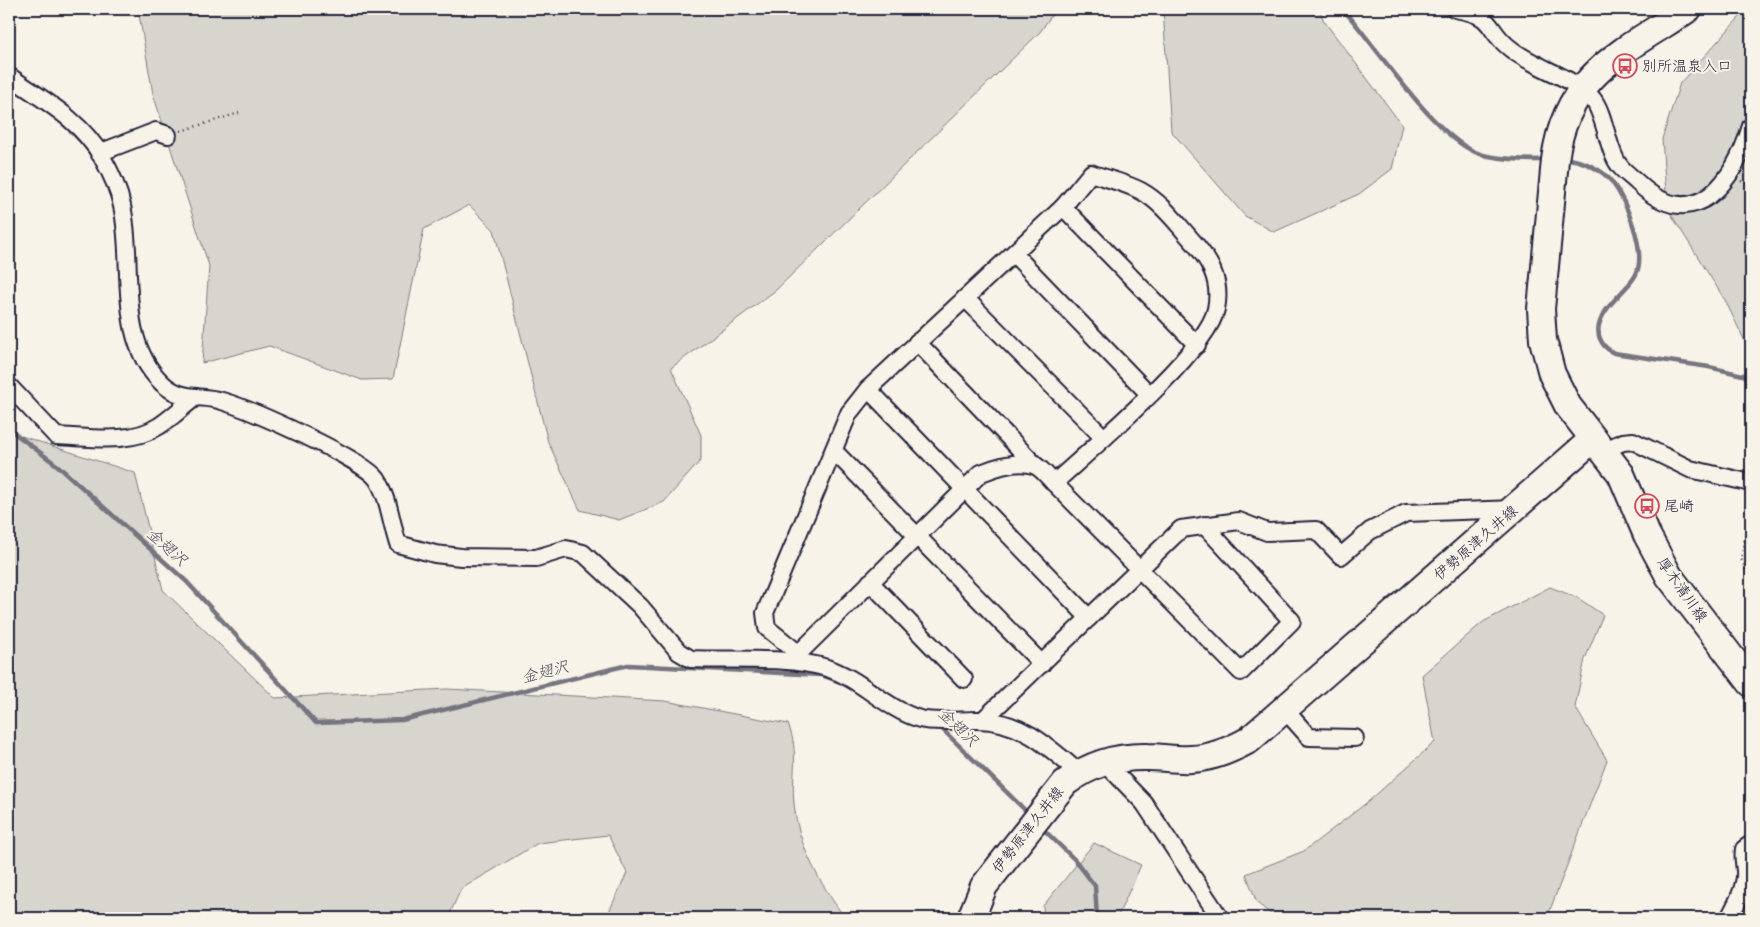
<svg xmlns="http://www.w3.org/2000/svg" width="1760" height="927" font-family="'Architects Daughter','Klee One',sans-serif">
<rect width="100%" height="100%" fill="#f7f3e8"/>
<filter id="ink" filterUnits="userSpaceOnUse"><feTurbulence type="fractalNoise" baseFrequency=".02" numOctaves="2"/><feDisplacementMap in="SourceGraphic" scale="10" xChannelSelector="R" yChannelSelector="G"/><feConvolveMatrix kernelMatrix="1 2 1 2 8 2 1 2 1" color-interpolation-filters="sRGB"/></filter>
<g filter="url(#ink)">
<!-- green -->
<g fill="#d8d5cf" stroke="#7d7c85">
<path d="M138,9H1056L1040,32L776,290L671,368L701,435V460L664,502L619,520L580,510L548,442L494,230L469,205L424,229L393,379L362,380L269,346L202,363L209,266L153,94Z"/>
<path d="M1163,9H1319L1324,21L1402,125L1392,169L1359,194L1274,232L1245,216L1171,131Z"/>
<path d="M1747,9H1751V354L1725,300L1667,208L1662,139L1680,83Z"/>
<path d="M9,432L135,473L163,590L275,698L447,689L665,701L788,724C800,753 791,775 794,803C798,847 820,883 845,918H606L627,873L608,835L538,843L461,889L448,918H9Z"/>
<path d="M1550,587L1578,598L1603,615L1585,659L1575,707L1607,760L1547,918H1276L1257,903L1246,874L1304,851L1369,801L1435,742L1422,675L1483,622Z"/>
<path d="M1094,843L1141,865L1117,918H1044L1043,906Z"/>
</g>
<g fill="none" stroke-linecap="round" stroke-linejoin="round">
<!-- stream -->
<g stroke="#76747f" stroke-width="4.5">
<path d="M1343,9C1377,47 1431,132 1475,152C1492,160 1528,160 1547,160"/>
<path d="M1565,159C1580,159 1602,169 1612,182C1626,201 1644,245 1638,269C1634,286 1605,302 1599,325C1596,338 1604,348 1614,353L1709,367L1751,377"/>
<path d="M9,429L58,466L187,582L316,723L402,720L628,665L821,675L843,683"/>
<path d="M940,727L1029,814"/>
<path d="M1041,827L1075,860L1095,886L1097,918"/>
</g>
<!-- minor casing -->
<g stroke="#22223b" stroke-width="20">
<g id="minor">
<path d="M1455,9C1498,16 1484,29 1511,49C1533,67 1575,78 1592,98C1605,113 1607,149 1619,165C1624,172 1632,177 1638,183C1695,238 1735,180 1751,126"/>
<path d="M9,76C43,100 81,120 102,157C110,171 119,191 122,206C135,263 115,338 162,383C182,402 199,394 222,401C250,409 363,459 377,479C389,497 391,523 398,544L435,554L461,557L536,558L566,549L583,553L640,606L679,652L691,659C735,661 786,656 827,668C861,679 886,709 920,719C935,723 961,720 977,720C1020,720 1048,746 1079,773"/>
<path d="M99,153L156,131L168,135"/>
<path d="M1063,207L1197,345"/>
<path d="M1014,254L1149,394"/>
<path d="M965,298L1104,438"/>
<path d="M917,342L1036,466"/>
<path d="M9,386L56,436C89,437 130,445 159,426C172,418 183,406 196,397"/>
<path d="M868,389L1089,618"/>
<path d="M1604,450L1623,442L1633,441L1690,469L1751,483"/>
<path d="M834,451L1042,664"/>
<path d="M870,582L964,679"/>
<path d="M798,653L767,628L765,613L849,413L868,389L1063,207L1091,173C1107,179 1126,183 1141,191C1161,202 1175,221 1190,238C1209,259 1222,280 1216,309C1208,351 1089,451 1054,483"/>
<path d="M791,661L981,473C996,467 1020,459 1036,466C1042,469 1049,478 1054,483L1241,672L1292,621L1204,525"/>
<path d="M1285,710L1309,737L1355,738"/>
<path d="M983,720L1181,529L1239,521L1267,532L1316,530L1341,556L1370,531L1406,513L1515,509"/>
<path d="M1108,760L1112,770L1144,803L1220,918"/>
<path d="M1729,918C1736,905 1743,892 1745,877C1746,868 1742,859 1744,849L1751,844"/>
</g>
</g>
<!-- primary casing -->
<g stroke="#22223b" stroke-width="30">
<g id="primary">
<path d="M1688,9C1623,52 1566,74 1555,160L1541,309L1543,340L1552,374L1568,406L1621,474L1647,535L1669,576L1751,683"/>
<path d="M971,918L984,886L1065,783C1090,764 1116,756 1148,757C1162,757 1177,760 1191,759C1212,758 1231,750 1249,740L1593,439"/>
</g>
</g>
<!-- path -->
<g stroke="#22223b" stroke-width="2.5" stroke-dasharray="1 4" stroke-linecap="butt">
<path d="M181,131L239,113"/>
<path d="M1741,181L1751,185"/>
<path d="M1751,511L1741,558L1751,584"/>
</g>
<!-- minor -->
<use href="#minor" stroke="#f7f3e8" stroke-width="16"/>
<!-- primary -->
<use href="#primary" stroke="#f7f3e8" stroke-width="26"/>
</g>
</g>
<!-- icons -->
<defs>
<g id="bus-ring" transform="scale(1.25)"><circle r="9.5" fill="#f7f3e8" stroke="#d1495b" stroke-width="1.5"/><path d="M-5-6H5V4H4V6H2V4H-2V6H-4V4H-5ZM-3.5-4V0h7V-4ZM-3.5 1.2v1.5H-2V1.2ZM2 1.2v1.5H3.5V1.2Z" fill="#d1495b"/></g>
</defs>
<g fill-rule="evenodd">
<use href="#bus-ring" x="1625" y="66"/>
<use href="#bus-ring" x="1647" y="506"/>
</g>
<g text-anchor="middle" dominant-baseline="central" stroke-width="4" stroke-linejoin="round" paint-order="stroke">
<!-- poi labels -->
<g font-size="15" fill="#22223b" stroke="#f7f3e8" text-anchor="start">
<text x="1642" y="66">別所温泉入口</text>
<text x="1664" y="506">尾崎</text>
</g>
<!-- street labels -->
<g font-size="15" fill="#22223b" stroke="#f7f3e8">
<text transform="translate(1476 543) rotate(-41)">伊勢原津久井線</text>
<text transform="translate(1682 590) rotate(55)">厚木清川線</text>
<text transform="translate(1028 830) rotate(-52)">伊勢原津久井線</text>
</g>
<!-- water labels -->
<g font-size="16" font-style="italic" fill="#535263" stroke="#f7f3e8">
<text transform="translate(167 547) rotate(42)">金翅沢</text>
<text transform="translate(545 672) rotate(-14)">金翅沢</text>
<text transform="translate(958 727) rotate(44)">金翅沢</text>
</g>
</g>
<!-- margin -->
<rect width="1760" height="927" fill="none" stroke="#f7f3e8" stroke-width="30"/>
<rect x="15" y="15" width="1730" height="897" fill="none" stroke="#22223b" stroke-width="2" filter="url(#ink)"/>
</svg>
